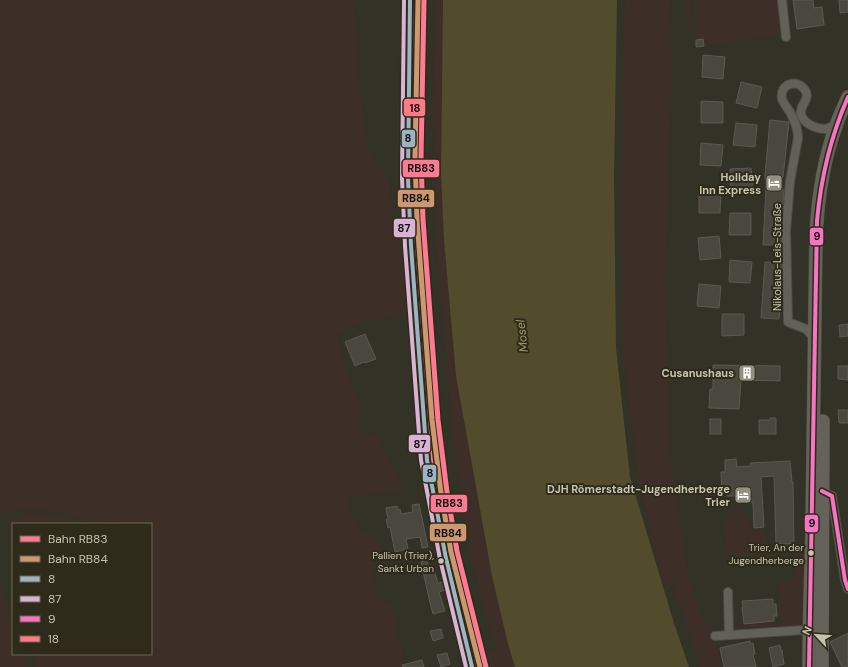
<svg xmlns="http://www.w3.org/2000/svg" width="848" height="667" font-family="'DM Sans',sans-serif">
<rect width="100%" height="100%" fill="#333227"/>
<!-- green -->
<g fill="#3d2f27">
<path d="M0,0H353L357,37V71L369,153L390,181L392,215L401,233L409,322L389,318L366,322L346,328L337,335L347,372L364,408L358,413L363,434L378,437L404,491L346,498L348,508L351,516L363,531L376,540L380,544V553L376,562L374,571V585L378,597L392,607L397,625L399,642L402,649L403,667H35L32,654H151V524H111L117,520L106,524H86L71,514L35,509L2,512L0,518Z"/>
<path d="M435,0H443L441,173L444,240L456,376L492,576L508,644L515,667H491L488,655L502,648L496,647L493,643L472,562L462,511L449,396L437,253L433,117Z"/>
<path d="M625,0H670L672,73L665,277L668,416L672,468L688,573L703,621L712,624L722,667H699L682,608L675,603L673,588L675,580L666,592L639,482L623,349L622,126Z"/>
<path d="M685,0H690L691,37Z"/>
<path d="M696,0H778L782,34L704,46L703,40H696Z"/>
<path d="M734,509H740L745,512L751,531L765,530L767,554L728,562L724,523L728,514Z"/>
<path d="M34,513L72,519L80,524H13V569L8,521Z"/>
<path d="M798,546H804L803,615L801,621L797,625L781,628L778,584L793,581Z"/>
<path d="M0,581L13,624V654H22L26,667H0Z"/>
<path d="M776,621L777,626L734,629L732,624Z"/>
</g>
<!-- water -->
<path fill="#534c2c" d="M443,0H617L614,176L616,348L630,477L674,623L689,667H515L508,644L492,576L456,376L444,240L441,173Z"/>
<!-- building -->
<g fill="#4a483e" stroke="#5c594f">
<path d="M793,0H813L814,8L822,7L824,25L797,29Z"/>
<path d="M839,0H848V12L840,13Z"/>
<path d="M703,39L704,46L696,47V40Z"/>
<path d="M703,55L725,57L723,79L702,77Z"/>
<path d="M741,82L762,87L757,108L736,103Z"/>
<path d="M701,101L723,102V123H701Z"/>
<path d="M770,120L789,122L783,177H782V190H784L781,231V245H763L766,189L765,175Z"/>
<path d="M736,123L757,125L755,147L733,145Z"/>
<path d="M701,143L723,145L721,166L700,165Z"/>
<path d="M751,168L753,189L731,191L730,169Z"/>
<path d="M699,192H721L720,213H699Z"/>
<path d="M730,213H751V235H729Z"/>
<path d="M719,236L721,258L700,260L698,238Z"/>
<path d="M730,260L752,262L750,283L729,282Z"/>
<path d="M765,262L781,263L782,287L779,319L761,318Z"/>
<path d="M699,284L721,286L719,308L697,306Z"/>
<path d="M722,314H744V335L722,336Z"/>
<path d="M848,324V336L840,337L839,325Z"/>
<path d="M365,334L376,359L365,363L364,362L355,366L345,342Z"/>
<path d="M713,365L780,366V381L741,380L739,409L709,408L710,389H713Z"/>
<path d="M838,366H848V380L838,379Z"/>
<path d="M838,410H848V423H839Z"/>
<path d="M770,418H776V434H759V420H770Z"/>
<rect x="710" y="419" width="11" height="15"/>
<path d="M736,459L737,467L751,466L750,463L790,461L792,482H793L794,544H776L774,476L761,477L764,527L754,528L753,503L739,496H727V493L722,494L721,472H725V460Z"/>
<path d="M419,504L428,547L422,548L420,537L406,539L408,549L395,552L390,527L388,528L386,520L388,519L386,508L397,506L398,510L400,509L401,514L413,512L412,505Z"/>
<path d="M427,560L429,568L433,567L438,583L443,582L445,590L439,592L445,611L433,614L430,603L421,562Z"/>
<path d="M773,599V604H776L777,616H774V621L744,624L742,607H743L742,601Z"/>
<path d="M441,629L443,638L433,641L430,631Z"/>
<path d="M848,633V667H842L830,642Z"/>
<path d="M750,641L751,644L753,643L755,654H753L756,667H724L720,648Z"/>
<path d="M780,645L781,650H782L784,664L773,667L769,648Z"/>
<path d="M447,653L450,664L441,667L437,655Z"/>
<path d="M422,660L424,667H403L402,665Z"/>
</g>
<g fill="none" stroke-linecap="round" stroke-linejoin="round">
<!-- minor casing -->
<g stroke="#4e4d45" stroke-width="10">
<g id="minor">
<path d="M782,0L786,37"/>
<path d="M815,339L806,329L788,322L786,231L790,181L798,138C798,129 795,121 790,112C787,108 784,104 782,99C779,84 797,78 805,90C811,99 800,104 801,113C802,123 816,129 825,129C829,128 833,126 836,125"/>
<path d="M822,491L832,496L845,580L848,589"/>
<path d="M728,592L729,635"/>
<path d="M715,636L803,630L809,631"/>
</g>
</g>
<!-- primary casing -->
<g stroke="#504f44" stroke-width="14">
<g id="primary">
<path d="M410,0L408,120V178L411,246L427,460L446,558L472,667"/>
<path d="M809,667C809,621 811,574 812,528C813,430 815,332 816,235C818,197 823,161 836,126C839,116 844,106 848,97"/>
<path d="M822,667L823,421"/>
</g>
</g>
<!-- minor -->
<use href="#minor" stroke="#626157" stroke-width="8"/>
<!-- primary -->
<use href="#primary" stroke="#646259" stroke-width="13"/>
<!-- bus-1 casing -->
<g stroke="#2e2b1a" stroke-width="7">
<path id="bus-1" d="M410,0L408,178L411,246L427,460L446,558L472,667"/>
</g>
<!-- bus-2 casing -->
<g stroke="#2e2b1a" stroke-width="7">
<path id="bus-2" d="M404,0L402,178L405,246L421,460L440,559L466,667"/>
</g>
<!-- bus-3 casing -->
<g stroke="#2e2b1a" stroke-width="7">
<g id="bus-3">
<path d="M822,491L832,496L845,580L848,589"/>
<path d="M809,667L817,221C821,177 830,138 848,97"/>
</g>
</g>
<!-- bus-4 casing -->
<g stroke="#2e2b1a" stroke-width="7">
<path id="bus-4" d="M416,0L414,178L417,246L433,459L452,557L478,666"/>
</g>
<!-- bus-1 -->
<use href="#bus-1" stroke="#9cb3c2" stroke-width="4"/>
<!-- bus-2 -->
<use href="#bus-2" stroke="#d9b3d4" stroke-width="4"/>
<!-- bus-3 -->
<use href="#bus-3" stroke="#f973c4" stroke-width="4"/>
<!-- bus-4 -->
<use href="#bus-4" stroke="#fe7a87" stroke-width="4"/>
<!-- rail-1 casing -->
<g stroke="#2e2b1a" stroke-width="8">
<path id="rail-1" d="M424,0L421,158L423,220L438,420L447,492L457,551L486,667"/>
</g>
<!-- rail-2 casing -->
<g stroke="#2e2b1a" stroke-width="8">
<path id="rail-2" d="M418,0L415,158L417,220L432,420L441,493L451,552L480,667"/>
</g>
<!-- rail-1 -->
<use href="#rail-1" stroke="#fe7a93" stroke-width="5"/>
<!-- rail-2 -->
<use href="#rail-2" stroke="#cd976f" stroke-width="5"/>
</g>
<!-- icons -->
<defs>
<g id="hotel-square" transform="scale(0.9)"><rect x="-9" y="-9" width="18" height="18" rx="4" fill="#939080" stroke="#2e2b1a"/><path d="M-6-4.5h1.5V1H6V5H4.5V3h-9V5H-6ZM-4 0a1.8 1.8 0 1 1 3.6 0ZM.5 0V-2.5h3Q6-2.5 6 0Z" fill="#fff"/></g>
<g id="building-square" transform="scale(0.9)"><rect x="-9" y="-9" width="18" height="18" rx="4" fill="#939080" stroke="#2e2b1a"/><path d="M-4-6H4V6H1V3H-1V6H-4ZM-2.5-4.3h1.7v1.8h-1.7ZM.8-4.3h1.7v1.8H.8ZM-2.5-1h1.7V.8h-1.7ZM.8-1h1.7V.8H.8Z" fill="#fff"/></g>
</defs>
<g fill-rule="evenodd">
<use href="#hotel-square" x="774" y="183"/>
<use href="#building-square" x="747" y="373"/>
<use href="#hotel-square" x="743" y="495"/>
</g>
<!-- markers -->
<g fill="#c6c3b0" stroke="#2e2b1a" stroke-width="1.5">
<circle cx="811" cy="553" r="3.5"/>
<circle cx="441" cy="561" r="3.5"/>
</g>
<g text-anchor="middle" dominant-baseline="central" stroke-width="4" stroke-linejoin="round" paint-order="stroke">
<!-- bus labels -->
<g font-size="10" fill="#c6c3b0" stroke="#2e2b1a" text-anchor="end">
<text x="804" y="547">Trier, An der<tspan x="804" dy="13">Jugendherberge</tspan></text>
<text x="434" y="555">Pallien (Trier),<tspan x="434" dy="13">Sankt Urban</tspan></text>
</g>
<!-- poi labels -->
<g font-size="11" font-weight="bold" fill="#c6c3b0" stroke="#2e2b1a" text-anchor="end">
<text x="761" y="177">Holiday<tspan x="761" dy="13">Inn Express</tspan></text>
<text x="734" y="373">Cusanushaus</text>
<text x="730" y="489">DJH Römerstadt-Jugendherberge<tspan x="730" dy="13">Trier</tspan></text>
</g>
<!-- street labels -->
<g font-size="11" fill="#c6c3b0" stroke="#2e2b1a">
<text transform="translate(777 257) rotate(-90)">Nikolaus-Leis-Straße</text>
</g>
<!-- water labels -->
<g font-size="12" font-style="italic" fill="#a59b68" stroke="#2e2b1a">
<text transform="translate(522 336) rotate(-96)">Mosel</text>
</g>
</g>
<g stroke="#2e2b1a" stroke-width="1.5">
<rect x="403" y="98" width="23" height="19" rx="4" fill="#fe7a87"/>
<rect x="401" y="129" width="15" height="19" rx="4" fill="#9cb3c2"/>
<rect x="402" y="159" width="38" height="19" rx="4" fill="#fe7a93"/>
<rect x="397" y="189" width="38" height="19" rx="4" fill="#cd976f"/>
<rect x="393" y="218" width="23" height="20" rx="4" fill="#d9b3d4"/>
<rect x="809" y="227" width="15" height="19" rx="4" fill="#f973c4"/>
<rect x="408" y="434" width="23" height="19" rx="4" fill="#d9b3d4"/>
<rect x="422" y="464" width="15" height="19" rx="4" fill="#9cb3c2"/>
<rect x="430" y="494" width="38" height="19" rx="4" fill="#fe7a93"/>
<rect x="804" y="514" width="15" height="19" rx="4" fill="#f973c4"/>
<rect x="429" y="523" width="38" height="19" rx="4" fill="#cd976f"/>
</g>
<g font-size="11" text-anchor="middle" font-weight="bold" fill="#111">
<text x="415" y="112">18</text>
<text x="408" y="142">8</text>
<text x="421" y="172">RB83</text>
<text x="416" y="202">RB84</text>
<text x="404" y="232">87</text>
<text x="817" y="240">9</text>
<text x="420" y="448">87</text>
<text x="430" y="477">8</text>
<text x="449" y="507">RB83</text>
<text x="812" y="527">9</text>
<text x="448" y="537">RB84</text>
</g>
<!-- legend -->
<rect x="12" y="523" width="140" height="132" fill="#2e2b1a" stroke="#6b6856"/>
<rect x="20" y="536" width="20" height="6" fill="#fe7a93" stroke="#6b6856"/>
<text x="48" y="543" font-size="12" fill="#c6c3b0">Bahn RB83</text>
<rect x="20" y="556" width="20" height="6" fill="#cd976f" stroke="#6b6856"/>
<text x="48" y="563" font-size="12" fill="#c6c3b0">Bahn RB84</text>
<rect x="20" y="576" width="20" height="6" fill="#9cb3c2" stroke="#6b6856"/>
<text x="48" y="583" font-size="12" fill="#c6c3b0">8</text>
<rect x="20" y="596" width="20" height="6" fill="#d9b3d4" stroke="#6b6856"/>
<text x="48" y="603" font-size="12" fill="#c6c3b0">87</text>
<rect x="20" y="616" width="20" height="6" fill="#f973c4" stroke="#6b6856"/>
<text x="48" y="623" font-size="12" fill="#c6c3b0">9</text>
<rect x="20" y="636" width="20" height="6" fill="#fe7a87" stroke="#6b6856"/>
<text x="48" y="643" font-size="12" fill="#c6c3b0">18</text>
<!-- north arrow -->
<g transform="translate(816 635) rotate(296)" stroke="#2e2b1a" stroke-width="3" paint-order="stroke">
<path d="M0-3L7 15L0 10L-7 15Z" fill="#c6c3b0"/>
<text y="-6" font-size="11" font-weight="bold" text-anchor="middle" fill="#c6c3b0">N</text>
</g>
</svg>
